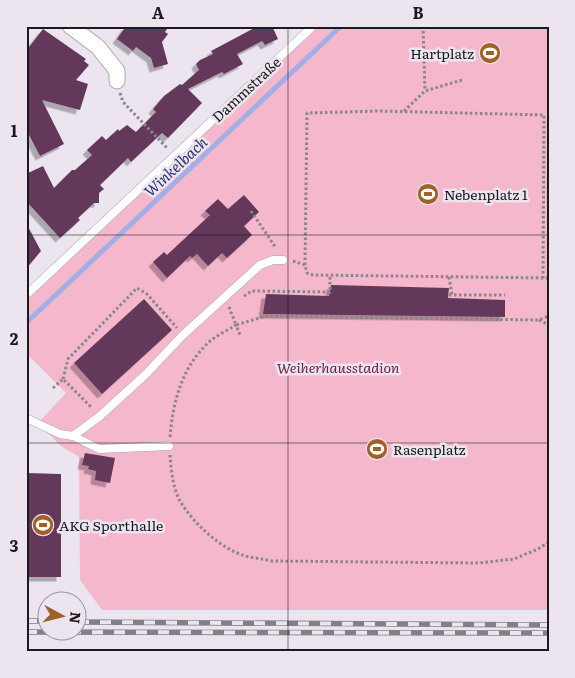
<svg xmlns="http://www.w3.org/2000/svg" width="575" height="678" font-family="Literata,serif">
<defs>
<filter id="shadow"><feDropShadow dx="-4.5" dy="4.5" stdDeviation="0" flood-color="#0004"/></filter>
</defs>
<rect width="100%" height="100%" fill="#ece5ef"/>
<!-- green -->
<path fill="#f5b7cc" d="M318,26H549V610H102L80,580L79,457L61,446L38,423L66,393L26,353V300Z"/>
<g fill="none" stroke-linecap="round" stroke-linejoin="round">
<!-- stream -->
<path stroke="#a3aee4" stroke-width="5" d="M26,323L341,26"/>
</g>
<!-- building -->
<g fill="#64395a" filter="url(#shadow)">
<path d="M126,26H169L165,32L168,34L162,42L168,64L154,68L151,58L136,47L133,51L117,39Z"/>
<path d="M258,26H272L278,39L265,45L262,41L237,54L243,64L224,74L222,72L188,89L202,103L168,138L162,133L131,162L128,158L100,185L104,189L99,193V203H94L78,218L80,220L60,238L26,201V174L43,166L54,188L72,170H75L92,155L87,150L102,136L106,140L118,129L119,131L127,125L136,132L156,112L153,109L164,96L180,84L182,85L199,70L196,64L200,60L213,54L211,51Z"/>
<path d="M43,29L86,59L84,61L89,65L76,80L88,84L80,110L42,100L64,144L40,156L26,129V51Z"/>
<path d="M244,195L259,212L244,226L252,235L227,258L222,253L208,266L197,254L192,258L190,256L167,278L153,262L164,252L167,255L210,215L205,211L218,199L228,209Z"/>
<path d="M26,223L41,251L26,269Z"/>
<path d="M331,285L449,288L448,298L505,300V317L263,314L266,294L329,296Z"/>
<path d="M144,299L172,330L102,394L74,363Z"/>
<path d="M85,453L115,458L110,483L95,480L96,471L88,469L89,466L82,465Z"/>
<path d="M26,473L61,474V577H26Z"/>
</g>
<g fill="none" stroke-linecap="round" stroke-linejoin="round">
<!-- service casing -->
<g stroke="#ada6af" stroke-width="9">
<g id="service">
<path d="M26,295L313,26"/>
<path d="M26,418L60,434L73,436"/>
<path d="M169,446L99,449L73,436L100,416L145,375L183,335L260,265L273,260H283"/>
</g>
</g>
<!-- minor casing -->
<g stroke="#ada6af" stroke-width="17">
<path id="minor" d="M70,26L98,47L117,71V81"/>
</g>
<!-- path -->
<g stroke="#8a858c" stroke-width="3" stroke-dasharray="2.5 2.5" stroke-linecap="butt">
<path d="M423,26L425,91"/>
<path d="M120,93L123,102L168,149"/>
<path d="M404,111L425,91L462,80"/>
<path d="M251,211L276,248"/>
<path d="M293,261L305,265L307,273L313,275L549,278"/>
<path d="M305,265L307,113L379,111L544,115L543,278"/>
<path d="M449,277L452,295"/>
<path d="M449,295H505"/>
<path d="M244,296L252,291L330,292V275"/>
<path d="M229,307L236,325L266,316L539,320L549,316"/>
<path d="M539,320L549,325"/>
<path d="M63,379L68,359L137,288L147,294L177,328"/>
<path d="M53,388L63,379L92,408"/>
<path d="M170,437C173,401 182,367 209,342C217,335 228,330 236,325L241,337"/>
<path d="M170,455C171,470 173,488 180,501C194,524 220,548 245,556C254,558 263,559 272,561L479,563L514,559L538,549L549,542"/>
</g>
<!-- service -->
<use href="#service" stroke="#fff" stroke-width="8"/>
<!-- minor -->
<use href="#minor" stroke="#fff" stroke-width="15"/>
<!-- rail casing -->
<g stroke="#837f85" stroke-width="5.5">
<g id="rail">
<path d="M26,621H48"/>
<path d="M78,622L549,625"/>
<path d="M26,632L549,633"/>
</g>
</g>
<!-- rail -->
<use href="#rail" stroke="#ece5ef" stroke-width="4" stroke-dasharray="11" stroke-linecap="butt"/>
</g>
<!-- grid -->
<path fill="none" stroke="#1c1a1d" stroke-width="1" stroke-opacity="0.55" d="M288,26V652M26,235H549M26,443H549"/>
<!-- icons -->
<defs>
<g id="stadium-disc" transform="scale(1.125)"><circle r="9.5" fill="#a06128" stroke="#ece5ef"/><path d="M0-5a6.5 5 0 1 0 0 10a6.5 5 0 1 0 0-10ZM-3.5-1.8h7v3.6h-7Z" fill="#fff"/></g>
</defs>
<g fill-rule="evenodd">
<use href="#stadium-disc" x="490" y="53"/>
<use href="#stadium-disc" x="428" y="194"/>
<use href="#stadium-disc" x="377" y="449"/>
<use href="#stadium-disc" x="43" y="525"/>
</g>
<g text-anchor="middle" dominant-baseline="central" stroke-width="5" stroke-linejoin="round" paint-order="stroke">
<!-- poi labels -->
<g font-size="14" fill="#1c1a1d" stroke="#ece5ef" text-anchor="start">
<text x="474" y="53" text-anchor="end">Hartplatz</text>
<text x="444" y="194">Nebenplatz 1</text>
<text x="393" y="449">Rasenplatz</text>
<text x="59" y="525">AKG Sporthalle</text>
</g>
<!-- street labels -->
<g font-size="14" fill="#1c1a1d" stroke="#ece5ef">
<text transform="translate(246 89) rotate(-43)">Dammstraße</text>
</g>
<!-- park labels -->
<g font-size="14" font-style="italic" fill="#6d2443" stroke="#ece5ef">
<text x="338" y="367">Weiherhausstadion</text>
</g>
<!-- water labels -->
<g font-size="15" font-style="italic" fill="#2c3271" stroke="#ece5ef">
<text transform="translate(175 166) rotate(-43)">Winkelbach</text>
</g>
</g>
<!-- border -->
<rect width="575" height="678" fill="none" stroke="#ece5ef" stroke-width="55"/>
<!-- north arrow -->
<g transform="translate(62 616) rotate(97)"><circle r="24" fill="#ece5ef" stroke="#99949b"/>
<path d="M0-4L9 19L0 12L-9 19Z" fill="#a06128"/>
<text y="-8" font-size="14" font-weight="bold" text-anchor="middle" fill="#1c1a1d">N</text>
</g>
<rect x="28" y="28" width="520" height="622" fill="none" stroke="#1c1a1d" stroke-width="2"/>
<g font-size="16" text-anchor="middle" font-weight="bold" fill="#1c1a1d">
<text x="158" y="19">A</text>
<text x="418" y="19">B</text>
<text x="14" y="137">1</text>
<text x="14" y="345">2</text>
<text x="14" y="552">3</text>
</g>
</svg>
